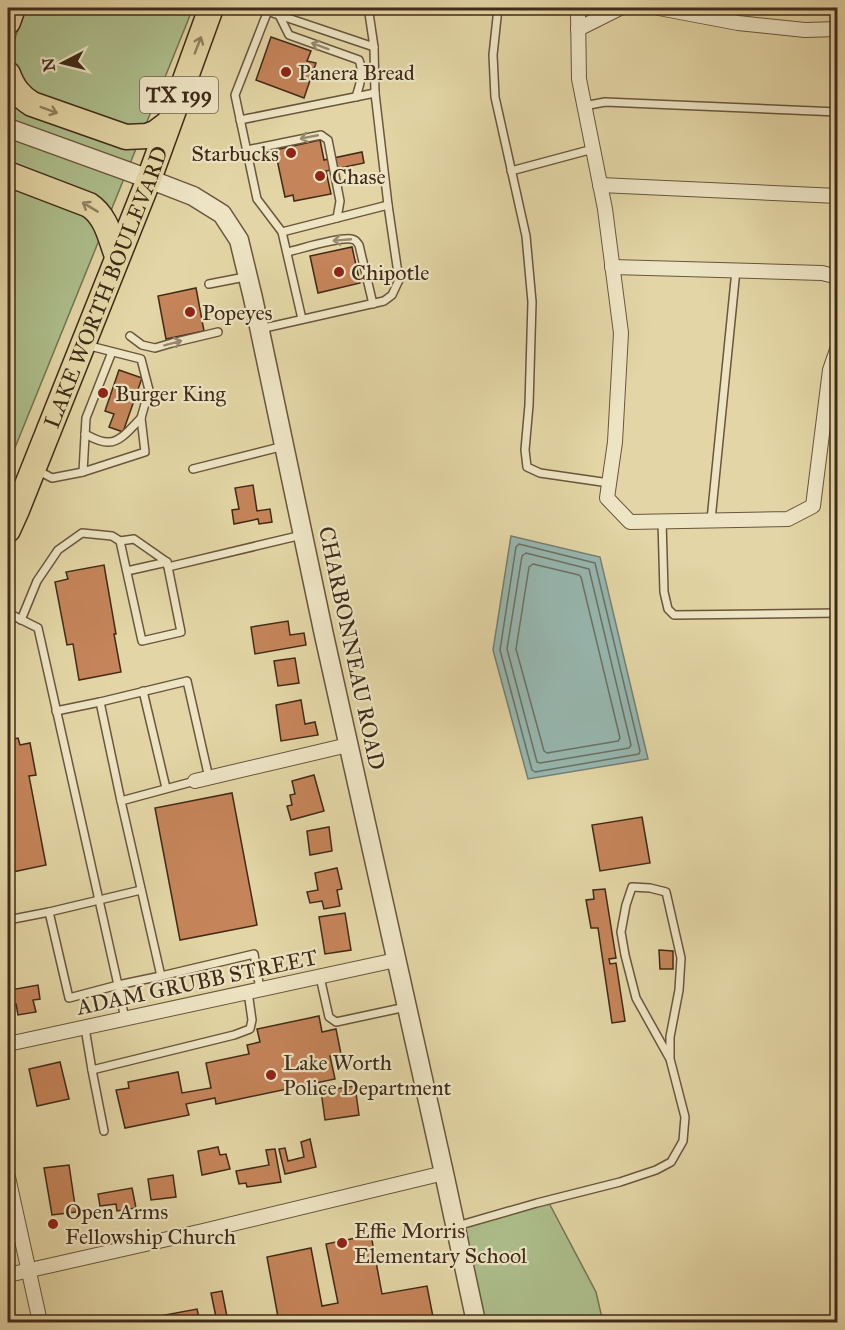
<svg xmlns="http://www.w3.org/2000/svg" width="845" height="1330" font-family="'IM FELL Great Primer',serif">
<rect width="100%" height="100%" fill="#e3d5a5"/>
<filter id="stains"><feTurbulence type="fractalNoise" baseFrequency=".00333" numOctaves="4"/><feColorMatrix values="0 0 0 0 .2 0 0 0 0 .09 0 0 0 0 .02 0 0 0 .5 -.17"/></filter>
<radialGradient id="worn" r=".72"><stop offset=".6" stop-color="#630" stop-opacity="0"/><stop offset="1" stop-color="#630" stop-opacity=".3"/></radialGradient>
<!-- green -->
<g fill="#adbe8c" stroke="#767452" stroke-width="1.5">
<path d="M26,8H193L8,465V57Z"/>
<path d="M549,1203L596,1292L603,1322H476L455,1226Z"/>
</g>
<!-- water -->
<path fill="#97b7b0" stroke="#747f74" stroke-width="1.5" d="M511,536L600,557L648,759L528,779L493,650Z"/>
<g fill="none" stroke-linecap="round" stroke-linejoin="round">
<!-- shore -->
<g stroke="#6c7164" stroke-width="1.5">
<path d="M519,544L595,563L640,751L639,754L535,772L532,770L500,650L516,547Z"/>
<path d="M526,553L589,569L631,745L629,748L540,763L537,762L507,649L522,556Z"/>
<path d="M533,564L579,575L581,577L620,738L618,741L547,753L544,751L516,649L529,567Z"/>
</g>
</g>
<!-- building -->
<g fill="#c58459" stroke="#402b19" stroke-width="1.5">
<path d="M271,37L311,51L307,61L316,63L304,98L256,80Z"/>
<path d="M320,140L324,160L362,152L364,163L326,171L331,194L294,201L293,195L285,197L275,150Z"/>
<path d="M352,247L360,283L318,293L310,256Z"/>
<path d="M196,288L204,331L166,339L158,296Z"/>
<path d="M119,370L142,378L123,432L109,427L114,414L105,411Z"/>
<path d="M253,485L257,511L270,509L272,522L259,524L258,519L234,524L232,510L239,509L235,488Z"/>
<path d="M104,565L116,634H114L121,672L79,680L73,644L67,645L55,582L68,579L66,572Z"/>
<path d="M288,621L290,635L304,633L306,645L255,654L251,627Z"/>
<path d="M295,658L299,683L278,686L274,661Z"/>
<path d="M301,700L305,724L315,722L318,735L281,741L276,705Z"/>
<path d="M18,738L20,745L30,743L36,775L29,776L46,865L8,873V740Z"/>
<path d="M314,775L324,811L291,820L287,806L292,805L290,795L295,794L292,781Z"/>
<path d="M232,793L257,925L180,940L155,808Z"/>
<path d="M642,817L650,863L600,871L592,825Z"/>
<path d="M329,827L332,851L310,855L307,831Z"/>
<path d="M337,868L342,889L337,890L340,906L324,909L322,901L310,903L307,892L318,890L315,873Z"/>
<path d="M605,889L616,958L609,959L610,964L616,963L625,1021L612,1023L598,928H591L586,900L594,899L593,890Z"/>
<path d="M345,913L351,950L325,954L319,917Z"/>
<path d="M659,950L673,951V969H660Z"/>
<path d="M38,985L40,999L33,1000L36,1012L18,1015L16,1004L13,1005L10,990Z"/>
<path d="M319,1016L322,1032L336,1029L341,1054L330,1056L335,1079L216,1104L215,1098L186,1104L189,1115L125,1128L116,1090L129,1088L128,1082L178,1072L182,1093L211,1088L206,1063L249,1054L247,1045L260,1042L257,1029Z"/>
<path d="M60,1062L69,1099L37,1106L29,1069Z"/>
<path d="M355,1086L359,1115L325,1120L321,1091Z"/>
<path d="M310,1139L316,1167L285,1174L279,1149L285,1148L288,1161L304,1157L301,1142Z"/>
<path d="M218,1147L220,1155L226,1154L230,1169L202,1175L198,1151Z"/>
<path d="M275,1149L281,1182L247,1187L246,1183L239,1184L236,1171L269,1165L266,1150Z"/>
<path d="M69,1165L76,1212L52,1215L44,1168Z"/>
<path d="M173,1175L176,1197L151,1200L148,1179Z"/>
<path d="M132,1188L136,1208L117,1211L116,1204L100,1206L98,1194Z"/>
<path d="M371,1235L382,1294L427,1286L434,1322H247L278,1317L267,1257L311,1248L322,1306L338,1303L326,1244Z"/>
<path d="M222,1291L228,1322H217L211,1293Z"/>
<path d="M197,1309L200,1322H155L154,1317Z"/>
</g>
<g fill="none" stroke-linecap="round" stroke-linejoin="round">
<!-- service casing -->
<g stroke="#69563c" stroke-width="10">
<g id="service">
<path d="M269,8L235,95L257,199L282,232L302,319"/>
<path d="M498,8L493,55L495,97L526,236L532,302L529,405L525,450L527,467L540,473L609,483"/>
<path d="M267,11L374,47"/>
<path d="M279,15L289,35L359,60C364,73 360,84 356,97"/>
<path d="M584,106L605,102L838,112"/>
<path d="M240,120L375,93"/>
<path d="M247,150L321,135L328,140L340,201L337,218"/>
<path d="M511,171L593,149"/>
<path d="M282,232L388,205"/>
<path d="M287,252C301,249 338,237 351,239C356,240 356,241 359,245L373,304"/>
<path d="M209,284L245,277"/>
<path d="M260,329L384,301L392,295L399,280L388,205L375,93L374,47L369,13L364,8"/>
<path d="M130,336L142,345L155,348L172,343L218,332"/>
<path d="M86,345L141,359L149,390L141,418L145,452L83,472L86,418L112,352"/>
<path d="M85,434C91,437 101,443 109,442C121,442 133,426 141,418"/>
<path d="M193,469L284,446"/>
<path d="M37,470L52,478L83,472"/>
<path d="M711,520L736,270"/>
<path d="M662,521L664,592L668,609L674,615L838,613"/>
<path d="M120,541L134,539L167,562"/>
<path d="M168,567L302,535"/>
<path d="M8,613L38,628L118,985L161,976L121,801L195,781"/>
<path d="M21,620L37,581L58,550L82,533L112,536L120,541L142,641L181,632L167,562L127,571"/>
<path d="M143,691L166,788"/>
<path d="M100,702L187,681L209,778"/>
<path d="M56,711L100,702L121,801"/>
<path d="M49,912L141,890"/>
<path d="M8,920L49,912L69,998L118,985L125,1019"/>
<path d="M161,976L254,954L260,989"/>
<path d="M320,977L329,1017L336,1022L406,1007"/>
<path d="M85,1028L92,1070L234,1035L250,1029L252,1020L248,992"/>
<path d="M92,1070L104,1131"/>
<path d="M457,1226L537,1203L620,1182L656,1170L671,1162L683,1141L685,1117L670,1059V1037L679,990L681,958L666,892L650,888L632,887L626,905L621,932L625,955L636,998L670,1059"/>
</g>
</g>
<!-- minor casing -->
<g stroke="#69563c" stroke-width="16">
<g id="minor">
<path d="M579,8L578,12L579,79L605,209L621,333L615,442L607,498L630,522L788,519L813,506L830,370L838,347"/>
<path d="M659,8L738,23L805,30L838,29"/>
<path d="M578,29L620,8"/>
<path d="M600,185L838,196"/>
<path d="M612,267L822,273L838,277"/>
<path d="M195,781L348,745"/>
<path d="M8,1044L396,960"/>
<path d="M8,1177L40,1322"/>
<path d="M8,1275L203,1231L444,1173"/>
</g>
</g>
<!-- tertiary casing -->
<g stroke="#69563c" stroke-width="21">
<path id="tertiary" d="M8,128L149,179L193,196L222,214L239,240L253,298L324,635L444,1173L476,1322"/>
</g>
<!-- trunk casing -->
<g stroke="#402b19" stroke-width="27">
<g id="trunk">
<path d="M8,22L13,8"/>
<path d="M8,74C13,87 19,96 32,104L126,137L147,136L155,133L167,124"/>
<path d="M8,174L89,205C107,217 110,238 117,256"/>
<path id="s1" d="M8,530L17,510L149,179L211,8"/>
</g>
</g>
<!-- service -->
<use href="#service" stroke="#ede4c4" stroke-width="7"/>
<!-- minor -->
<use href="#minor" stroke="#ede4c4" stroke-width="14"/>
<!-- tertiary -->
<use href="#tertiary" stroke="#ede4c4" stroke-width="18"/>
<!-- trunk -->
<use href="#trunk" stroke="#e3d5a5" stroke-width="24"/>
</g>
<!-- one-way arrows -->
<defs><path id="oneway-shaft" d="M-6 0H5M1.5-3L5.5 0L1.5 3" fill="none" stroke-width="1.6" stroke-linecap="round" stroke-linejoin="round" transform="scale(1.5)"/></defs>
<g stroke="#92805f">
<use href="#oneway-shaft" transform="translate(198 45) rotate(-69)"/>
<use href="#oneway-shaft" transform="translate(49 110) rotate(20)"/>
<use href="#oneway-shaft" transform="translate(90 207) rotate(-149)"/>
</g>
<g stroke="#96886e">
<use href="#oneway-shaft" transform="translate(320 46) rotate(-160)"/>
<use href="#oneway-shaft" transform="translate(309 137) rotate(169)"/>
<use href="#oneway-shaft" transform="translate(342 240) rotate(175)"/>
<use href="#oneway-shaft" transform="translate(173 343) rotate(-15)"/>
</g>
<!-- markers -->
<g fill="#8f2418" stroke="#ede4c4" stroke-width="2">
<circle cx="286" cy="72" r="6"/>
<circle cx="291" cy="153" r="6"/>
<circle cx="320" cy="176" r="6"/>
<circle cx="339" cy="272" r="6"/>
<circle cx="190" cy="312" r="6"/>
<circle cx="103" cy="393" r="6"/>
<circle cx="271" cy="1075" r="6"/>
<circle cx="53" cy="1224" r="6"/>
<circle cx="342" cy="1243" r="6"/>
</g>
<g text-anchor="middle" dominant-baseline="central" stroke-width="4.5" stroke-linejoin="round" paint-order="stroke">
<!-- shield labels -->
<rect fill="#ede4c4" stroke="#74624c" stroke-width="1.5" x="140" y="77" width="78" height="36" rx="4.5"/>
<g font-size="21" font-weight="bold" fill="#402b19">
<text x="179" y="95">TX 199</text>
</g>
<!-- poi labels -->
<g font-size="22" fill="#402b19" stroke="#ede4c4" text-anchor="start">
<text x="298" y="72">Panera Bread</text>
<text x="279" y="153" text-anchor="end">Starbucks</text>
<text x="332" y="176">Chase</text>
<text x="351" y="272">Chipotle</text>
<text x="202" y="312">Popeyes</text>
<text x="115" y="393">Burger King</text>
<text x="283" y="1062">Lake Worth<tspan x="283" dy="25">Police Department</tspan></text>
<text x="65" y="1211">Open Arms<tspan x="65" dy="25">Fellowship Church</tspan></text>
<text x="354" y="1230">Effie Morris<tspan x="354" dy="25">Elementary School</tspan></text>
</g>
<!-- street labels -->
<g font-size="22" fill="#402b19" stroke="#ede4c4">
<text stroke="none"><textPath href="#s1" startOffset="262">LAKE WORTH BOULEVARD</textPath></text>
<text transform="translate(352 648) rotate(78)">CHARBONNEAU ROAD</text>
<text transform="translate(197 982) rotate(-12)">ADAM GRUBB STREET</text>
</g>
</g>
<!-- margin -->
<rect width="845" height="1330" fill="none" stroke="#e3d5a5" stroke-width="30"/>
<rect x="9" y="9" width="827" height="1312" fill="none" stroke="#402b19" stroke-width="3"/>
<rect x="15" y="15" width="815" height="1300" fill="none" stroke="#402b19" stroke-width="1.5"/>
<!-- north arrow -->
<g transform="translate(63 63) rotate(263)" stroke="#ede4c4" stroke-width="4.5" paint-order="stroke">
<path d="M0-4.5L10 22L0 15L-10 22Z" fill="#402b19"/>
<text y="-9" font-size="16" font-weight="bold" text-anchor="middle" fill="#402b19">N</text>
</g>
<rect width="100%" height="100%" filter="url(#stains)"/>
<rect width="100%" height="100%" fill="url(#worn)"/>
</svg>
